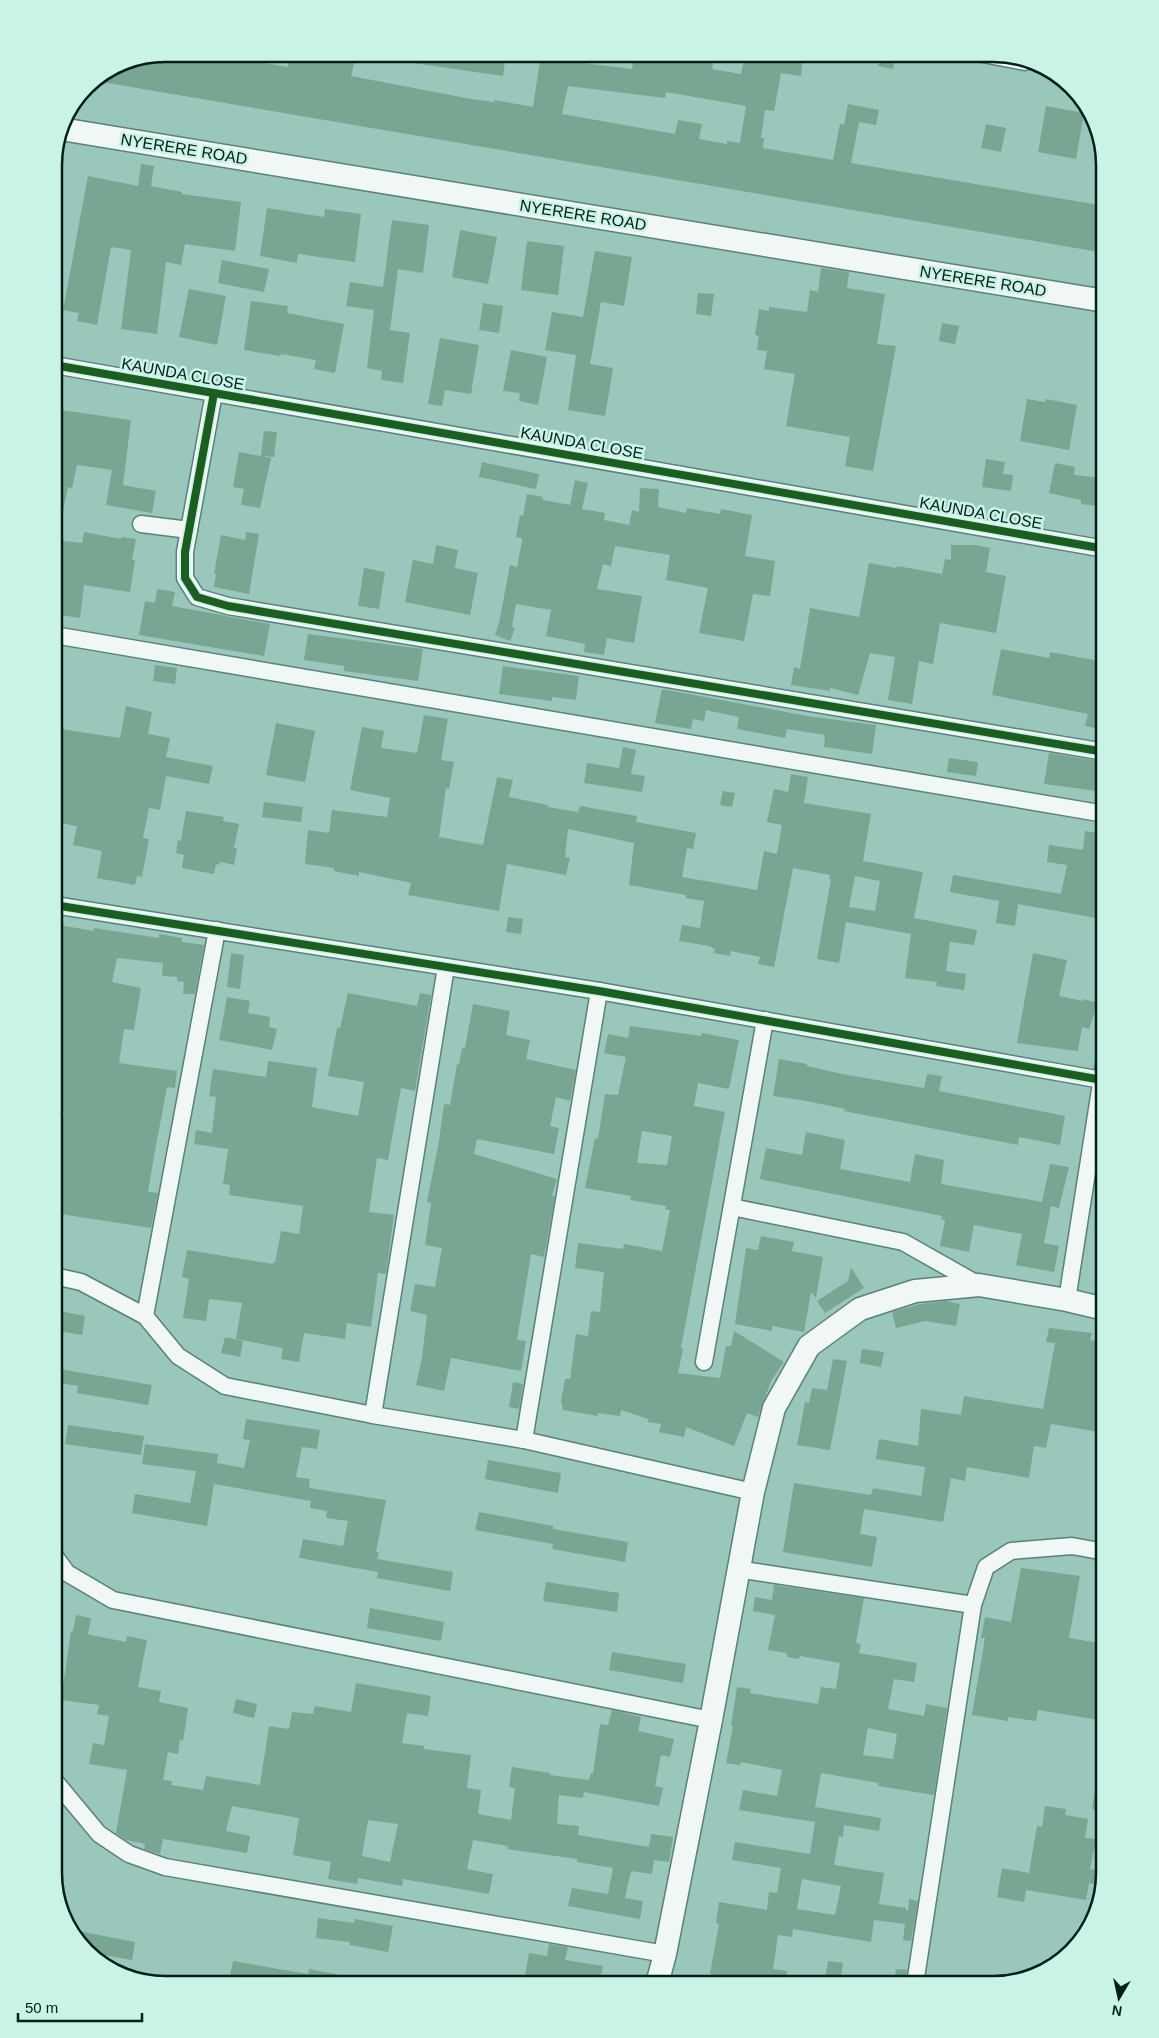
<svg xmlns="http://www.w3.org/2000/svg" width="1159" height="2038" font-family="Helvetica,sans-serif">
<rect width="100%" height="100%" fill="#99c7bb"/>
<!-- building -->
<g fill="#79a593" fill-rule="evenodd">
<path d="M166,54H215L288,67L290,56L317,61L318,54H345L344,62L354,63L351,76L471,99L494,102V100L533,107L541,54H576L575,62L632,69L634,54H715L712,69L741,74L745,54H784V56L803,58L801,76L781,73L774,111L765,110L761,138H764L763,148L833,160L840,124L844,125L848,104L879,110L876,125L859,122L851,163L1105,206V253L96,81L123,62ZM568,86L665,98L666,92L746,106L740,143L727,141V144L699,139L702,124L678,120L675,134L562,114Z"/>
<path d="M400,54H466L488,57V54H506L503,76L399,61Z"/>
<path d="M881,54L895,55L893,69L878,66Z"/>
<path d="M1046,106L1084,113L1076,159L1038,152Z"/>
<path d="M986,124L1006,128L1001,152L981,148Z"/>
<path d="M141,164L154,166L151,186L182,192V194L241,202L235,251L185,244L181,265L166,262L157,334L121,329L131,250L111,247L97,325L77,321L79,313L63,310L88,176L138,186Z"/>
<path d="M267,208L324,217L325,209L361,214L355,262L298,254L297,263L260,256Z"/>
<path d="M392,220L429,225L423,273L398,269L390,330L410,333L403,383L381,380L382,371L367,368L374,310L346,306L350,282L383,287Z"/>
<path d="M460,230L497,237L488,284L452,277Z"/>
<path d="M527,241L564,246L558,295L521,290Z"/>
<path d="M595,251L632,257L624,306L601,302L590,364L613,368L605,416L568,410L576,355L545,350L552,312L583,317Z"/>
<path d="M222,260L269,269L264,292L218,283Z"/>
<path d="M821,268L849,272L847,288L885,294L877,344L896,346L873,471L845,466L850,437L786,426L795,374L764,369L767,351L757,350L759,336L755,335L759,309L769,311V307L807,312L810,290L818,292Z"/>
<path d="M189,289L226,296L217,345L179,337Z"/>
<path d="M698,293L714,294L711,316L696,314Z"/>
<path d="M251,301L288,306L287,313L344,324L335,373L314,369L316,360L281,354L280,356L244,350Z"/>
<path d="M483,303L503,306L499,333L479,330Z"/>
<path d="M942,323L959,326L955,344L939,341Z"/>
<path d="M440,338L479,345L471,394L445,390L442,406L428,404Z"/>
<path d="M511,350L547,357L538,405L519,401L520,393L503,391Z"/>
<path d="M1027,399L1045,402L1046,399L1077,405L1069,450L1020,441Z"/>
<path d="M54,409L131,420L123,485L156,491L152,513L106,505L112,470L77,465L72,488L68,487L60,526L54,525Z"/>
<path d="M264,431L277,432L274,457L261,456Z"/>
<path d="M239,452L271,458L260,508L241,505L244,489L233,487Z"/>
<path d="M986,459L1005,462L1003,474L1013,475L1011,491L982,487Z"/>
<path d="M482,462L539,474L536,489L479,477Z"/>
<path d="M1055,463L1075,467L1074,475L1102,478L1101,493H1105V507L1081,504V500L1049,493Z"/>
<path d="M575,480L588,483L582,509L605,513L604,520L629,525L632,510L639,512L640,488L659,489L658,507L686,513L687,508L720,514L721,509L752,515L745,556L775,561L770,596L753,594L744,641L699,633L708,588L666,580L670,555L615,546L611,566L603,564L597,589L642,596L634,643L607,638L604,655L584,652L585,644L546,636L551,610L516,604L512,627L515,628L510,641L495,635L499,623L510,565L517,567L522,541V538L516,537L520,515L523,516L527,494L543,497V500L570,505Z"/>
<path d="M84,532L121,539L122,537L136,539L132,560H135L130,592L84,585L80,618L54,614L57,577H54V540L82,543Z"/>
<path d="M246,532L259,534L249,594L214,587L216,574H214L221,535L245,540Z"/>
<path d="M436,545L458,550L455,568L478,573L470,615L405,602L413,560L433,564Z"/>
<path d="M951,545H975L990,548L986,572L1006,576L996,633L940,623L933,664L919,661L912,704L888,700L895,657L870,653L858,695L830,688V691L791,685L794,667L800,669L810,608L859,617L869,563L896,568L897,566L942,574L945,559L951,560Z"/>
<path d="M364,568L385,572L379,609L358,606Z"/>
<path d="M157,589L175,592L172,606L270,624L264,656L139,635L145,601L155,603Z"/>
<path d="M308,634L423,649L418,681L344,671V666L304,660Z"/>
<path d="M1001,649L1049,658L1050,652L1105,662V730L1085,726L1088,714L992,695Z"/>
<path d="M155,665L177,668L175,684L153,681Z"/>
<path d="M503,666L579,676L576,700L552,697V701L499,694Z"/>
<path d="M662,689L807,716L876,725L872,754L824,747L825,735L787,729L785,738L737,729L739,717L706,710L704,721L693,719L691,729L655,723Z"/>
<path d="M126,706L152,712L148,734L170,738L166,757L213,766L209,784L166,776L160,810L149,808L143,838L149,839L142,877L137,876L135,885L97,878L102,851L73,845L77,826L56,822L59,810H54V728L120,738Z"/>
<path d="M424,715L448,719L441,760L454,762L449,789L446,788L439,837L483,845L497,777L513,780L509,797L548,805V807L578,812L580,806L637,816L636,822L696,833L693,849L687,848L682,877L757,890L764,851L777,854L782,825L767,822L774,789L788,792L791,774L808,777L804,803L871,814L863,861L923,872L914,918L977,930L974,945L950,942L946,971L966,974L964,990L936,986L937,982L905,978L911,934L846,922L839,963L817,959L831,879H829L830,875L793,868L774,967L758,964L760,957L731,951L730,956L714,953L715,949L709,946L679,941L682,925L700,928L704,901L686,898V895L629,885L634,843L568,829L565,857L570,858L566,875L507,864L499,911L408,895L411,883L359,872V876L334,871V868L305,864L308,830L329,833L332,810L387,817L390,798L350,790L362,727L384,731L381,748L417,753ZM855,876L880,881L875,911L849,907Z"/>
<path d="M276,723L315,731L305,782L266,775Z"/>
<path d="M623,747L636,750L631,774L645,776L642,792L584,783L587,763L619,768Z"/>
<path d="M1049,753L1105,762V792L1044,784Z"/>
<path d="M949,758L978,762L976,776L947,772Z"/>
<path d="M723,791L735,793L732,807L720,805Z"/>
<path d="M264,802L303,807L301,822L262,817Z"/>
<path d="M186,811L224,817L223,821L239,824L234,848H237L234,865L220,862L219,865L216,864L214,874L182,868L184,855L176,853L178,840L181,841Z"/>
<path d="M1085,831L1105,834V902L1102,919L1018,904L1015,926L996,923L999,901L950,892L953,875L1061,894L1067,865L1047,862L1049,845L1083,850Z"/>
<path d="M508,917L523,919L521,934L506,932Z"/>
<path d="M54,924L93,931L94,928L159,938V934L182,938V942L204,945L195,994H183L184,982L177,981V977L162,976L163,963L117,958L112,982L141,988L134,1030L124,1029L119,1063L177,1071L175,1088L167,1087L154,1156L148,1192L158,1193L151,1228L54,1213V1171L64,1112L54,1110Z"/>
<path d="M231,953L244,955L240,989L227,987Z"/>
<path d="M1033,953L1067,960L1059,996L1083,1001L1084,999L1098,1003L1089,1029L1082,1027L1078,1051L1017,1043Z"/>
<path d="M348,993L417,1006L420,993L431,995L415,1091L401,1088L388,1160L377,1158L369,1212L394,1215L386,1274L378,1273L371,1327L347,1323L345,1339L304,1333L299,1362L281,1359L283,1348L236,1339L242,1303L209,1299L206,1321L183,1318L189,1279L182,1277L187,1250L273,1264V1262L275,1263L281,1231L299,1234L303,1206L229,1195L230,1185L223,1184L228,1149L194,1144L196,1130L212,1133L216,1097L209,1096L213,1069L266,1077L268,1061L317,1068L312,1107L358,1116L364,1082L328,1076L337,1028H340Z"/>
<path d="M227,997L250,1001L248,1013L270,1017L269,1027L277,1029L272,1050L219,1040Z"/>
<path d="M473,1004L510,1011L506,1035L530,1040L526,1059L576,1070L570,1101L556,1097L550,1126L559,1128L554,1154L477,1139L474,1154L557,1179L552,1196H555L544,1257L531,1254L517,1340L526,1341L521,1371L451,1358L444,1391L416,1385L422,1358L427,1315L410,1311L415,1284L435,1287L442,1248L425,1245L431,1203L427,1202L439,1141L444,1104L450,1105L457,1064H459L462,1048H465Z"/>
<path d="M630,1026L701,1036L702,1033L739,1040L729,1089L698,1083L694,1106L725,1112L681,1348L683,1349L678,1373L720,1378L726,1346H731L734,1331L784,1362L771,1381L758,1417L747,1413L734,1446L686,1427L684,1437L659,1432L661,1424L648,1422V1419L621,1410L620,1416L598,1413V1416L563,1410L561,1401L565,1379H570L576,1334L588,1336L591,1311L600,1312L604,1272L575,1268L578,1243L623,1249L624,1244L662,1251L670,1210L665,1209L666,1206L630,1200L631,1196L585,1188L595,1138L598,1139L605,1094L618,1095L626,1057L604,1053L608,1034L628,1038ZM642,1131L672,1136L667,1165L637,1163Z"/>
<path d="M779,1059L807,1064V1066L842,1074L924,1088L927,1074L942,1076L939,1091L1065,1116L1060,1145L1019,1137L1018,1145L844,1111L845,1109L801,1100L773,1096Z"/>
<path d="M806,1132L845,1140L840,1169L910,1182L915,1154L944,1160L941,1184L1042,1202L1050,1164L1069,1167L1059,1208L1051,1206L1044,1243L1059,1246L1054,1272L1016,1265L1022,1234L974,1225L969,1252L940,1246L945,1220L941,1219L942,1216L760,1179L766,1148L802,1155Z"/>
<path d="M761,1236L794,1242L792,1251L823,1257L816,1298L811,1292L804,1332L772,1326V1331L735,1324L746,1248L758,1250Z"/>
<path d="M851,1267L864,1288L825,1313L817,1301L848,1281Z"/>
<path d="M946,1301L960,1304L956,1326L925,1321L896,1328L892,1312L920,1304Z"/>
<path d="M54,1310L85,1316L82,1335L54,1330Z"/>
<path d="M1049,1328L1092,1333L1090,1340L1104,1343L1100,1361L1105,1362V1380H1103L1098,1413L1105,1414V1433L1051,1424L1046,1448L1034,1446L1029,1478L967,1467L965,1481L951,1478L943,1522L864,1509L860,1534L877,1537L872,1567L783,1552L794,1483L871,1495L873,1488L921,1496L925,1467L876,1459L879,1439L918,1446L921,1409L961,1415L964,1396L1043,1409L1055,1343L1046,1342Z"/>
<path d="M225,1337L243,1341L240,1357L221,1353Z"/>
<path d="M862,1349L884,1352L881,1367L860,1363Z"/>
<path d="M833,1359L847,1361L830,1450L797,1445L805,1402L809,1403L812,1388L827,1390Z"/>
<path d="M54,1368L152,1385L148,1405L77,1393L78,1386L54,1382Z"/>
<path d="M513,1382L523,1384L519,1409L509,1407Z"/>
<path d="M246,1419L320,1430L317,1449L302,1447L296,1477L310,1479L309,1488L386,1500L376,1552H379L377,1559L453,1572L450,1591L377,1578L378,1572L299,1558L303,1539L343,1546L348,1521L326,1518L327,1511L310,1508L311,1501L214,1484L207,1526L132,1513L135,1494L190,1503L196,1471L142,1464L145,1444L218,1454L217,1463L244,1468L250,1440L243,1439Z"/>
<path d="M68,1425L144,1436L141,1455L65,1444Z"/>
<path d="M488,1460L561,1473L558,1493L485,1479Z"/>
<path d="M479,1512L553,1526V1529L628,1542L625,1562L552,1549L553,1544L475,1530Z"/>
<path d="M1021,1568L1080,1576L1069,1638L1105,1644V1721L1038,1710L1036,1721L1008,1717V1721L972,1715L985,1638H981L985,1617L1011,1622Z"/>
<path d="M546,1582L619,1593L617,1612L543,1601Z"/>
<path d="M774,1585L864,1598L856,1643L861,1644L859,1653L917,1663L914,1682L894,1679L888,1709L924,1716L926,1704L947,1708L934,1795L878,1786L879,1783L821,1773L815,1807L881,1818L879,1831L844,1825L843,1837L839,1836L834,1865L884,1873L879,1904L906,1908V1910L908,1911L909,1899L918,1901L911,1941L903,1940L905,1924L874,1920L871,1942L793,1929L792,1937L778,1935L773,1969L787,1971L785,1984H765L710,1974L719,1924L716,1923L719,1902L767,1910L769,1892L777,1893L781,1868L732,1860L735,1842L810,1854L815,1822L739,1810L743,1790L777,1796L782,1770L741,1762L740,1765L726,1763L733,1726L731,1725L737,1687L751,1689L750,1693L818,1704L821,1687L836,1689L840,1663L800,1656L799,1659L787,1657V1653L768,1650L775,1615L753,1611L755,1597L772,1600ZM868,1728L897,1734L893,1759L863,1755ZM802,1879L841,1886L835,1915L797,1909Z"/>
<path d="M370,1608L444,1622L441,1641L367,1628Z"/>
<path d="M76,1615L91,1618L88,1634L91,1635L126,1642L127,1636L147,1640L138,1687L161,1691L159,1702L188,1708L183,1741L180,1740L178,1754L168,1752L163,1780L172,1781L171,1785L203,1790L206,1776L260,1785L269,1726L289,1729L292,1712L313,1714L315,1706L351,1712L356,1683L431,1696L428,1716L407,1713L402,1743L424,1746V1749L471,1755L467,1788L481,1790L478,1814L511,1820L515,1788L509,1787L512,1767L550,1773V1775L589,1780L591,1773L593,1774L600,1724L608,1725L612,1710L641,1717L638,1731L674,1739L670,1757L661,1755L655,1786L663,1788L659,1806L584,1792L583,1798L559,1795L557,1824L579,1826L578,1835L649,1847L651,1834L673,1837L669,1862L654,1860L652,1874L631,1871L625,1898L643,1901L640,1919L568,1906L572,1888L608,1894L613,1868L577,1862V1859L507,1849L508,1846L473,1840L467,1869L493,1874L489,1894L403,1879L402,1886L358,1878L357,1884L328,1879L331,1862L293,1855L299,1818L232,1806L226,1831L250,1836L247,1853L163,1839L160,1854L144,1849L145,1844L126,1840L116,1833L127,1770L89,1764L93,1743L104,1745L109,1716L97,1714L99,1705L61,1700L71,1631H73ZM368,1820L398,1824L390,1862L362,1856Z"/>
<path d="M612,1652L686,1664L683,1683L609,1670Z"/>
<path d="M236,1699L257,1704L254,1718L233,1713Z"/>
<path d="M1098,1772H1105V1812L1092,1809Z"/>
<path d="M1045,1806L1066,1809L1065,1815L1088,1819L1085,1838L1096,1839L1090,1869L1105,1872L1101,1886L1089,1883L1086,1900L1026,1890L1024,1902L997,1897L1002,1868L1029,1873L1037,1826L1042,1827Z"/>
<path d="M318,1918L354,1923L355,1919L393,1926L388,1952L350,1945V1942L316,1938Z"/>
<path d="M73,1930L135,1942L132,1960L93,1953Z"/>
<path d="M549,1944L568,1947L565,1960L603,1966L600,1980H598L597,1984H575L525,1976L529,1953L547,1956Z"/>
<path d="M233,1961L308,1974L309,1969L351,1977V1984H249L229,1981Z"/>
<path d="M828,1961L843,1963L840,1984H824Z"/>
<path d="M896,1969L907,1970L905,1984H894Z"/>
</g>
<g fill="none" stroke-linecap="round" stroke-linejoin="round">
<!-- street casing -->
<g stroke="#59827a" stroke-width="19">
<g id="street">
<path d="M983,54L1025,62"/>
<path d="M54,365L1105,549"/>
<path d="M214,393L185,552V578L197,597L228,606L1105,752"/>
<path d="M141,524L189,530"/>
<path d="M54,635L1105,814"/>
<path d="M54,905L599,991L1102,1080"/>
<path d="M732,1207L903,1242L979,1285"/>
<path d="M54,1276L81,1282L145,1316L178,1356L225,1386L373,1415L524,1440L753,1492"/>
<path d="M1067,1300L1105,1058"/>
<path d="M145,1316L217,930"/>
<path d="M704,1362L765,1020"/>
<path d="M373,1415L446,967"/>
<path d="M524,1440L599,991"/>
<path d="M54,1555L67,1573L113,1600L711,1720"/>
<path d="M737,1569L973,1605"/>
<path d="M54,1780L99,1834L129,1854L165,1867L665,1954"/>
<path d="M915,1984L973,1605L986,1567L1011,1551L1072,1546L1105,1552"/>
</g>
</g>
<!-- secondary casing -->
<g stroke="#59827a" stroke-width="25">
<g id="secondary">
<path d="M61,129L1105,301"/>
<path d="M657,1984L665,1954L711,1720L753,1492L774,1408L809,1346L860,1309L915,1291L979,1285L1067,1300L1105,1309"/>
</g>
</g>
<!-- street -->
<use href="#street" stroke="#f0f7f5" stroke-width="16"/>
<!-- secondary -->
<use href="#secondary" stroke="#f0f7f5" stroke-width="22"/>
<!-- cycleway casing -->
<g stroke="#caf3e7" stroke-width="11">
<g id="cycleway">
<path d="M54,365L1105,549"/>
<path d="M214,393L185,552V578L197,597L228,606L1105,752"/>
<path d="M54,905L599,991L1102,1080"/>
</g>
</g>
<!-- cycleway -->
<use href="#cycleway" stroke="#1b5e20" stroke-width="8"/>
</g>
<g text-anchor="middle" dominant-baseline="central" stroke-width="5" stroke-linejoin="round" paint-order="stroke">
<!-- street labels -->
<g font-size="16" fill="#031f19" stroke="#caf3e7">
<text transform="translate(184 149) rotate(9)">NYERERE ROAD</text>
<text transform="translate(583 215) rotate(9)">NYERERE ROAD</text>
<text transform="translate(983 281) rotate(9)">NYERERE ROAD</text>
<text transform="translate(183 374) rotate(10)">KAUNDA CLOSE</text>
<text transform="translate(582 443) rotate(10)">KAUNDA CLOSE</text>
<text transform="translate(981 513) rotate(10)">KAUNDA CLOSE</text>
</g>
</g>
<!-- crop -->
<path d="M0 0H1159V2038H0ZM165 62H993A103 103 0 0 1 1096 165V1873A103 103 0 0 1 993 1976H165A103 103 0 0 1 62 1873V165A103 103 0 0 1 165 62Z" fill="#caf3e7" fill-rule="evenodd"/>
<path fill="none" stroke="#031f19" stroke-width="2.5" d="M165 62H993A103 103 0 0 1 1096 165V1873A103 103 0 0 1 993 1976H165A103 103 0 0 1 62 1873V165A103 103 0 0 1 165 62Z"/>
<!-- north arrow -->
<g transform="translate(1119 1998) rotate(189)" stroke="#caf3e7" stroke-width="4" paint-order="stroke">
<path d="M0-4L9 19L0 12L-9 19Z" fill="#031f19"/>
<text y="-8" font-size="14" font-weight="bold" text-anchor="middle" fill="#031f19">N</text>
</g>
<!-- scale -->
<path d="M18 2013v8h124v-8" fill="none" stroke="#031f19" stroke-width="2.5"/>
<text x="25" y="2013" font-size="15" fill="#031f19" stroke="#caf3e7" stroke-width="4" paint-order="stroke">50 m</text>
</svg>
